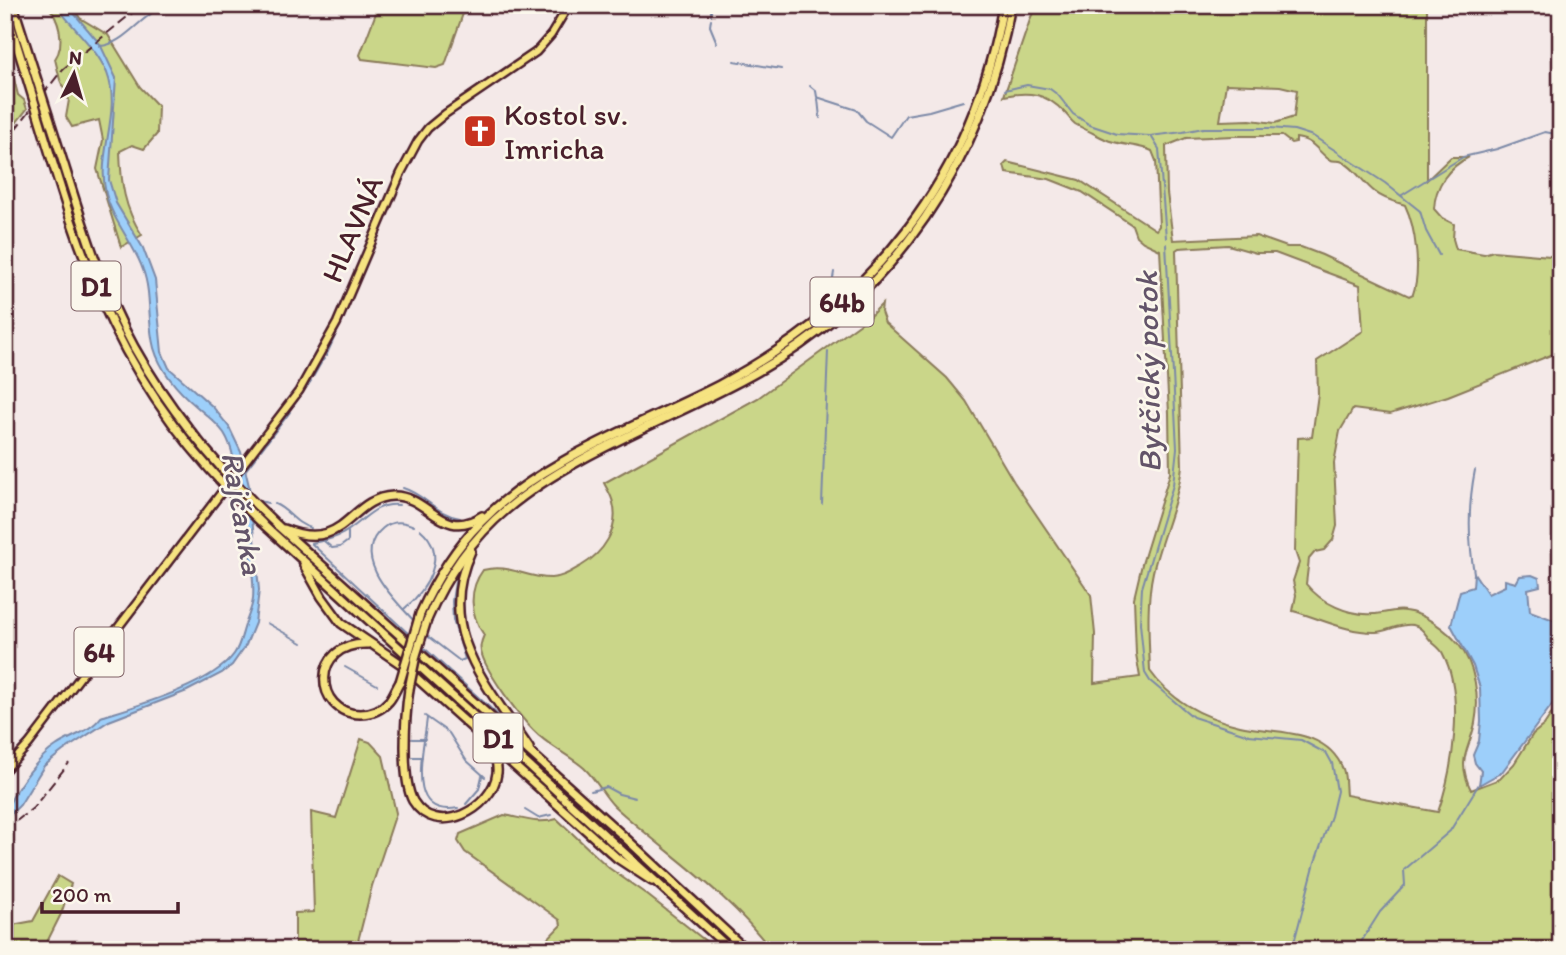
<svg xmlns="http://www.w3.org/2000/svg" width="1566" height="955" font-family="Itim,sans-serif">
<rect width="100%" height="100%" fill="#f4e9e8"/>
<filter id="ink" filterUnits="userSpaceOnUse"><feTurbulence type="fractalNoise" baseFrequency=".0143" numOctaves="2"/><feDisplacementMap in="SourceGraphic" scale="14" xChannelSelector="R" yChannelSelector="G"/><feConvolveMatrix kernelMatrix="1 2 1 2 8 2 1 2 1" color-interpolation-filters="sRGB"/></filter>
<g filter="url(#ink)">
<!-- green -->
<g fill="#cad689" stroke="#8a7a5a" stroke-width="2" fill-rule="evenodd">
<path d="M47,5H72L80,18L108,35L140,87L158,106L157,134L144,149L132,145L120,151C121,183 124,208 142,235L121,247L97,169L103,140L99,120L72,127L66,117L69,100L60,80L55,59C66,43 59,19 47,5Z"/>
<path d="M379,5H466L445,65L436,68L362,59L360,55Z"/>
<path d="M1037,5H1427V180L1451,157H1469C1449,167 1435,185 1434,209L1442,218L1454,224L1453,239L1456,249L1484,254L1493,251L1561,257V351L1448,396L1390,414L1353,409L1340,431L1334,463L1337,526L1333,540L1324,550L1315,552L1309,559L1306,584C1321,603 1349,616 1373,614C1384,614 1394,609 1405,611C1424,613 1447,630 1459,645C1475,665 1480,698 1475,723C1469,751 1456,759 1471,790L1500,779L1514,764L1533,734L1544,725L1561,699V950H771C728,892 667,854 614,806C603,795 596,779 584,768C568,754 548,746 533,730C519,716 488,674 482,655C479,648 481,642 484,635C470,615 468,590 483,570C509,563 524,578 551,578C562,578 572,571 581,566C603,553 620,529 613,503C612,496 607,489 604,483L758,398L869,317L882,304L881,312L885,323L947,378L966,401L1014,482L1091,595L1095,634L1094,683L1140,677L1136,654L1134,598L1142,564L1170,473L1169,413L1160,250L1143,242L1136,236L1132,225L1082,192L1049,179L1006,173L1004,165L1007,162L1079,180L1156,230L1159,226L1156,161L1152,151C1137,144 1120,146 1105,139C1095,134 1084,129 1075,124C1071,121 1068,116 1064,112C1046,93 1029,91 1004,96L1031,17ZM1226,84L1280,86L1297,90L1294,117L1275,123L1250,120L1220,121ZM1235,136H1282L1291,143L1296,142V138C1313,140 1316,149 1327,158C1332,163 1337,159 1343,162C1355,168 1364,184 1375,192C1383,199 1395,202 1405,205C1416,228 1421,271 1413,294L1409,296L1322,255L1301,247H1287L1256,236L1173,240L1167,193L1166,146L1186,138ZM1228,245L1256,253H1275L1360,285L1363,331L1317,361L1318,394L1312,437L1298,438L1295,551L1299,563L1293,581L1296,595L1293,611C1319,618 1348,633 1376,632C1388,631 1401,623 1413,625C1423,627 1425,635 1432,642C1436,646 1441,649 1443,654C1465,695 1453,770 1438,812L1346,795C1345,787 1346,777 1343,769C1326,727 1275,734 1240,726C1205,718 1171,701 1150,671C1149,639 1146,604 1153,572C1161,537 1178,503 1182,466L1176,250L1179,248Z"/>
<path d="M5,44L18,95L24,100L27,109L5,137Z"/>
<path d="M361,739L370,742L383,756L396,813L372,886L358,941L351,950H295V913L314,912L311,812L336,818Z"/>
<path d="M504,815C523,818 538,825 557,819L609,868L646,894L717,950H537L561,925L560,920L465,852L458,841L460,834Z"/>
<path d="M58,876L71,884L61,914L46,944L57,950H5V928L7,926L33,921Z"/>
</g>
<!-- water -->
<g fill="#9dcffa" stroke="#7c89a7" stroke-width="2">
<path d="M56,5H67L100,44L116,78L109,180L116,203L143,248L155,280L162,352L169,368L213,407L229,427L241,452L249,486L259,590L255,623L246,645L232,665L222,673L187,691L109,721L63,751L44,766L20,805L5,820C5,800 38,757 56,746C71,736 91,731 101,717C136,706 212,685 234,654C240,646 242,634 245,625C248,616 252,608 253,599C255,574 247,540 242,515C236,490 238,455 224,433C216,422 207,416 197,407C178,391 161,372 154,348C147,322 152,294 143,270C134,243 113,222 106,194C96,154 122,112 107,73C96,47 72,28 56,5Z"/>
<path d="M1474,573L1488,594L1505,586V580L1516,583L1520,576L1532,575L1539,578L1540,586L1528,589L1530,611L1559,622L1561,628V687L1557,688V698L1502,772L1479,785L1481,771L1475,763L1473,755L1479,741L1481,721L1480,688L1473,666L1451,625L1460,591L1473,587Z"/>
</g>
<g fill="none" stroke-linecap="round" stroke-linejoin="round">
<!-- stream -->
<g stroke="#7c89a7" stroke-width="2">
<path d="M711,15V5"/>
<path d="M711,19L710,26L717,43"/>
<path d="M100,46C123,46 143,13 166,5"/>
<path d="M734,61L781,69"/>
<path d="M810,86L816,91L817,97L857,110L866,121L891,137L906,115L929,111L963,101"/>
<path d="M1005,90L1027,85L1050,89L1058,95L1073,114L1090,125L1117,134L1150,136L1183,132L1203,128H1270L1294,130L1313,136L1385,183L1420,211L1426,231L1439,255"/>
<path d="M818,99L820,118"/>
<path d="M1151,136L1159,149L1166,238"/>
<path d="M1402,195L1463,157L1497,149L1545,132L1561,135"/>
<path d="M1166,244L1177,448L1173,485L1142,588L1140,623L1145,673L1150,681L1193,717L1249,735L1301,740L1327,754L1332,763L1337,791L1331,816L1315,862L1292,950"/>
<path d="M830,297L834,272"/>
<path d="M341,322L385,217"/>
<path d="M326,356L339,327"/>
<path d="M322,361L324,359"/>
<path d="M313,377L321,363"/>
<path d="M294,405L311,381"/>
<path d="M261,450L290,412"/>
<path d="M245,471L259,453"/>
<path d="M403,488C424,494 437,515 460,518"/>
<path d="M255,500L268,503"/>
<path d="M275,504C289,510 295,524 311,528"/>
<path d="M822,504L828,351"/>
<path d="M414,526C403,521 393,520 383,528C348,557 396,601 415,622"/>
<path d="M324,541L332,548L340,547L348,541V532"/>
<path d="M311,543L412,637"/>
<path d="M311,543C321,541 333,540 342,534C363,523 374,502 399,505"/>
<path d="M1474,573C1468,538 1468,505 1475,470"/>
<path d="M404,609C427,590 450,554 420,529"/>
<path d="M267,623L302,643"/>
<path d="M426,635L460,661L465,659L453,620L452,601L456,576"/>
<path d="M421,645L499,716"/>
<path d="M345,667L377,685"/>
<path d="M425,716L449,733L466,760L485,777"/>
<path d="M427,718C424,750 404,818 458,808"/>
<path d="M412,739H425"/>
<path d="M412,757H422"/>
<path d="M591,791L606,787L619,794L635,798"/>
<path d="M466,804L479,789L482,776"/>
<path d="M525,810L538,818L551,815"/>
<path d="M1356,950L1380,912L1405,885L1404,870L1450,831L1479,784"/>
</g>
<!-- major casing -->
<g stroke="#4a1f2b" stroke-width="11">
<path id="major" d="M5,770L29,744L299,391L337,323L401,173L418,141L428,128L445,114L536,52L551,35L569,5"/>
</g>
<!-- highway casing -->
<g stroke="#4a1f2b" stroke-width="12">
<g id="highway">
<path d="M262,523L731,950"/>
<path d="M277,525L620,833L746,950"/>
<path d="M284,529C347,554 348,498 393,496C429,495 441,542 482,516"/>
<path d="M471,551C434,630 487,685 529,748"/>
<path d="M304,565L322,597L341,623L401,664L617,858L652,881"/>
<path d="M420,614C435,581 455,548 481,522C542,459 641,425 719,385C871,305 974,177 1003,5"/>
<path d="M427,620C445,578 471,539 507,509C576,451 678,417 757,372C894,295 984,159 1011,5"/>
<path d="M368,644C309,642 314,714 360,714C372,714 382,709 389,701C394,695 396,688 400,682"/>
<path d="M409,689C405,716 401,779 413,801C436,839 493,809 497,773C498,764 495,755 492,747"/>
</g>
</g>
<!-- major -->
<use href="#major" stroke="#f6e381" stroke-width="6"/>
<!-- highway -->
<use href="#highway" stroke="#f6e381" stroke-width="7"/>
<!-- rail -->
<g stroke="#4a1f2b" stroke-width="2" stroke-dasharray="10 5" stroke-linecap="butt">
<path d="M5,142L63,69L142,5"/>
<path d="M5,830L33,808L69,763"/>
</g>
<!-- highway-bridge casing -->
<g stroke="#4a1f2b" stroke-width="12" stroke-linecap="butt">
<g id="highway-bridge">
<path d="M13,5C30,59 48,114 65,168C84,229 103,291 134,347C172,415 221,472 277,525"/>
<path d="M5,9C41,114 65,225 113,325C149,400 201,466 262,523"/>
<path d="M400,682L420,614"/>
<path d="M409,689L416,655L427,620"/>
</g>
</g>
<!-- highway-bridge -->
<use href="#highway-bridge" stroke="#f6e381" stroke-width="7"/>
</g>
</g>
<!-- icons -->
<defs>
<g id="church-square" transform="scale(1.75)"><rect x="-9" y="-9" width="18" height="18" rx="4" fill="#c8321e" stroke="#fbf7ec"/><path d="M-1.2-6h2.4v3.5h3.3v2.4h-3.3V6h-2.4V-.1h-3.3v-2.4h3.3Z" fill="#fff"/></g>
</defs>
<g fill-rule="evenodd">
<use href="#church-square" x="480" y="131"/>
</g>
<g text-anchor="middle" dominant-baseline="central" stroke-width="5" stroke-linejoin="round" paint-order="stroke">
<!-- shield labels -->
<g fill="#fbf7ec" stroke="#7f6065" stroke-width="2">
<rect x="71.5" y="261.5" width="49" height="49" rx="5"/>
<rect x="810.5" y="277.5" width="63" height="49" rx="5"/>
<rect x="74.5" y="627.5" width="49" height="49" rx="5"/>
<rect x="473.5" y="713.5" width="49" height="49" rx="5"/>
</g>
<g font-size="28" font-weight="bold" fill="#4a1f2b">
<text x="96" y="286">D1</text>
<text x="842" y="302">64b</text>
<text x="99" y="652">64</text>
<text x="498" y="738">D1</text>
</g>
<!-- poi labels -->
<g font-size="30" fill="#4a1f2b" stroke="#fbf7ec" text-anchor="start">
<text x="504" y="114">Kostol sv.<tspan x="504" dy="34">Imricha</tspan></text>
</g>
<!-- street labels -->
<g font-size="30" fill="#4a1f2b" stroke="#fbf7ec">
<text transform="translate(352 229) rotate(-67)">HLAVNÁ</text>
</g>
<!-- water labels -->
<g font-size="32" font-style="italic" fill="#635469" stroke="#fbf7ec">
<text transform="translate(1148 372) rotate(-91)">Bytčický potok</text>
<text transform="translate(243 513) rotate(80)">Rajčanka</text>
</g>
</g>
<!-- margin -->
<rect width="1566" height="955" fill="none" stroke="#fbf7ec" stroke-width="28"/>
<rect x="14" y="14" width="1538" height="927" fill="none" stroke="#4a1f2b" stroke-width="2.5" filter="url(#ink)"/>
<!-- north arrow -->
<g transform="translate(74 74) rotate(5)" stroke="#fbf7ec" stroke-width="5" paint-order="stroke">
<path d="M0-5L12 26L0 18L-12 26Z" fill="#4a1f2b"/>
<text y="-10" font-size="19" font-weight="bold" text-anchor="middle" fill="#4a1f2b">N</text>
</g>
<!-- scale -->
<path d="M42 902v10h136v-10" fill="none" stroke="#4a1f2b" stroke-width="3.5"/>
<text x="52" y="902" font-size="21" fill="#4a1f2b" stroke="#fbf7ec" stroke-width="5" paint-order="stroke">200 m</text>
</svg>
